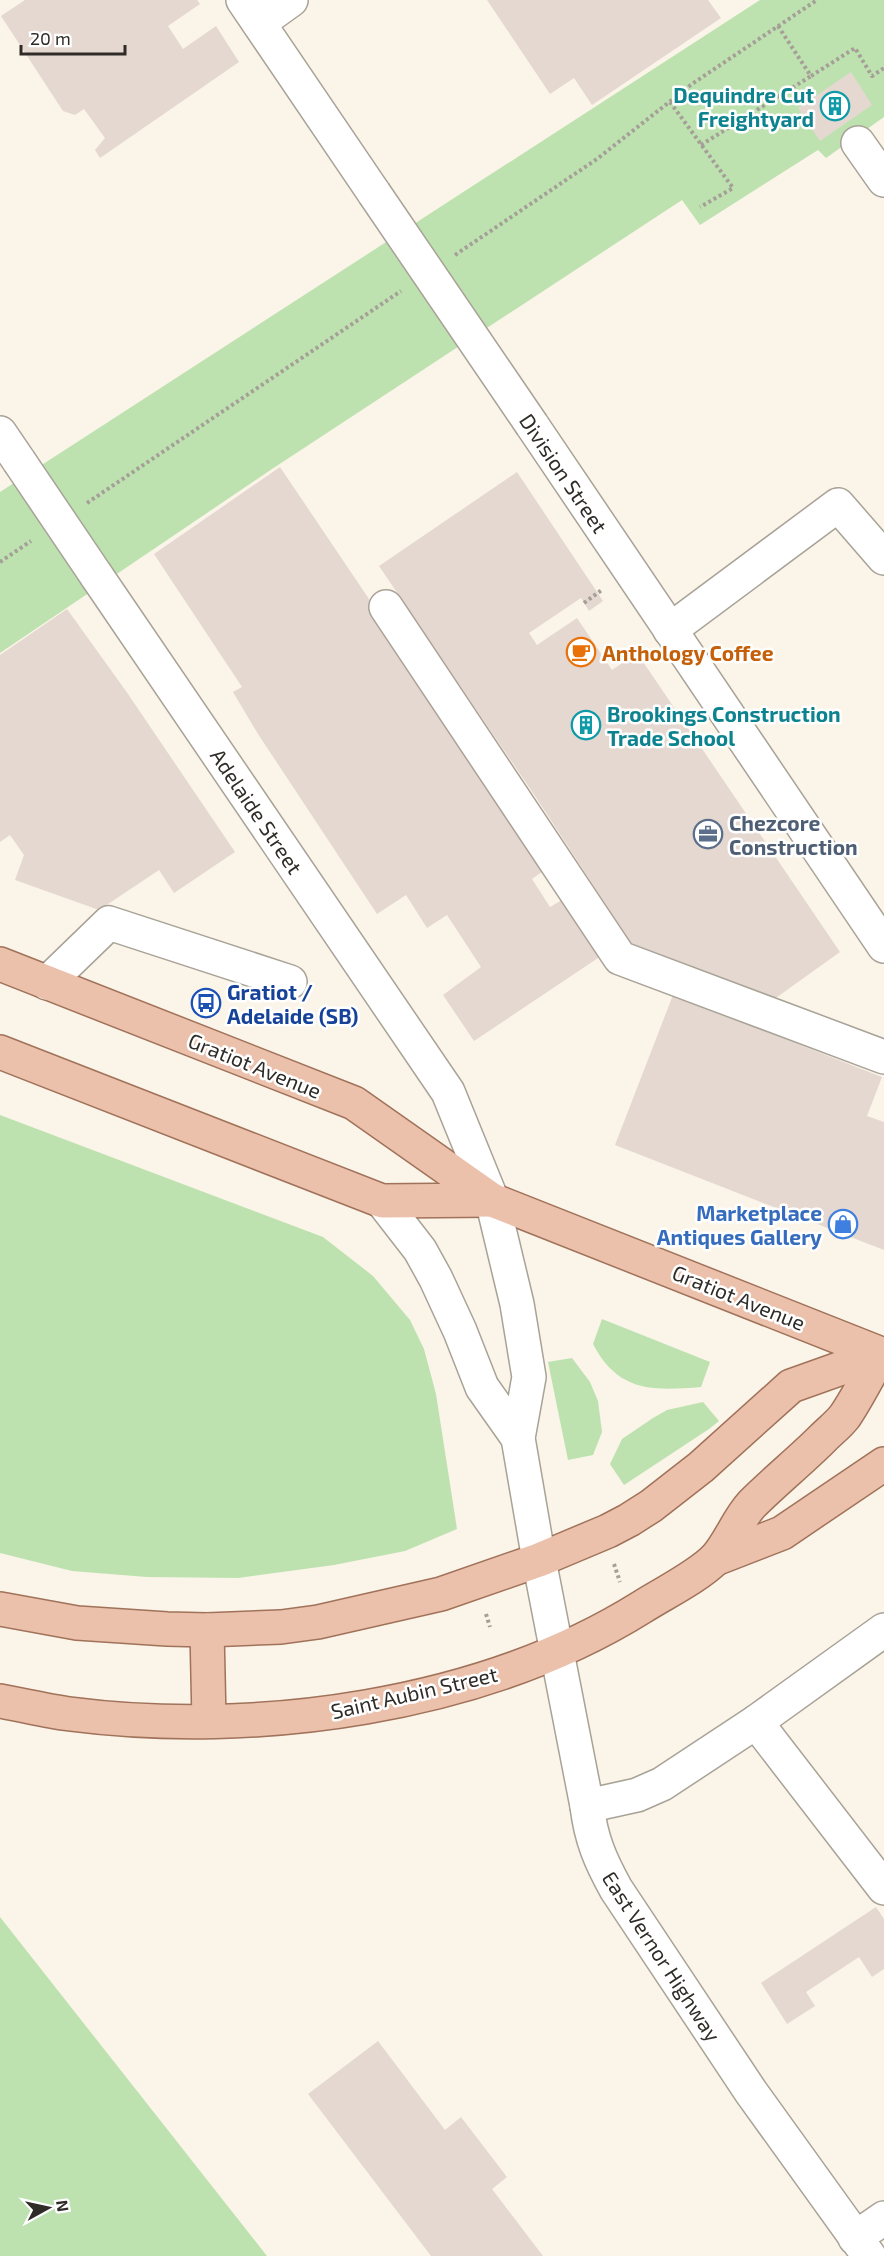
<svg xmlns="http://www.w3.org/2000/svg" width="884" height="2256" font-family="'Exo 2',sans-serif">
<rect width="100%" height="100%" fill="#fbf4e8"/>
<!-- green -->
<g fill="#bde2b0">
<path d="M760,0H884V117L826,158L818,150L700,225L682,200L272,469L0,653V492Z"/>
<path d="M0,1115L323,1237L373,1276L410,1320L424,1349L436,1394L457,1529L405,1551L334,1565L238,1578L147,1577L72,1571L0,1553Z"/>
<path d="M602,1319L710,1362L701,1387C652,1391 618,1392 593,1344Z"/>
<path d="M572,1358L590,1382L598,1401L602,1432L593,1455L568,1460L548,1362Z"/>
<path d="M703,1402L719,1421L709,1429L624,1485L610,1464L622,1439L653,1418L667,1410Z"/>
<path d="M0,1917L267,2256H0Z"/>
</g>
<!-- building -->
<g fill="#e5d8d1">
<path d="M25,0H197L200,4L168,26L183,49L216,26L239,62L100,158L95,150L105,138L84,109L75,115L63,111L1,16Z"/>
<path d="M487,0H708L721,18L592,105L574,78L550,94Z"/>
<path d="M851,72L872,105L820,141L798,108Z"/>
<path d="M280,467L398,642L546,869L532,879L550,907L562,900L601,956L474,1041L443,995L481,967L447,915L427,928L406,895L377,914L258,734L233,692L242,687L154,554Z"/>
<path d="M517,472L603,601L589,611L581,598L529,633L537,645L577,618L612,670L637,653L840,952L773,1000L639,955L535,796L379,566Z"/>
<path d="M67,609L128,694L235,852L174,893L159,870L99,910L15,880L24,855L10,835L0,842V655Z"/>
<path d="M673,995L882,1077L867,1116L884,1122V1250L615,1145Z"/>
<path d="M876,1907L884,1919V1969L872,1977L859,1957L806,1992L815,2006L787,2024L761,1983Z"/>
<path d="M378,2041L445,2130L461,2117L507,2177L492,2189L543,2256H431L308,2094Z"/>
</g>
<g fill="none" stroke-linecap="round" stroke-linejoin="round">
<!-- minor casing -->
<g stroke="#a8a297" stroke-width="36">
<g id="minor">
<path d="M243,0L374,193"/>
<path d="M259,23L291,0"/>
<path d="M858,143L884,180"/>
<path d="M532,425L884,946"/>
<path d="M0,433L19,461"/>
<path d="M96,575L448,1092L492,1200L517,1304L529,1377L518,1438L539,1560L587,1806C591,1839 600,1860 616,1889L751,2092L869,2256"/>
<path d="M386,607L620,958L884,1057"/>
<path d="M670,630L838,505L884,558"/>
<path d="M47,983L109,923L290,982"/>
<path d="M382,1201L420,1250L436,1279L460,1331L482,1387L518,1438"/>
<path d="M756,1722L884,1888"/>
<path d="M587,1806L637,1795L662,1784L756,1722L884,1630"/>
<path d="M855,2238L884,2218"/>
</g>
</g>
<!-- major casing -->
<g stroke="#a1725a" stroke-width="36">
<g id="major">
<path d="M0,964L354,1103L492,1200L884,1355"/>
<path d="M0,1052L382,1201L492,1200"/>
<path d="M715,1559L782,1533L884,1464"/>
<path d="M0,1609L77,1623L167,1629L207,1630L281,1627L318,1622L441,1594L539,1560L608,1531L629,1520L651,1506L701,1467L791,1386L881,1354"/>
<path d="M207,1630L209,1721"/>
<path d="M0,1701C23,1705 47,1711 70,1714C256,1738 482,1707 642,1607C664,1593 697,1577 715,1559C730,1543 737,1520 752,1504C775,1481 800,1461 823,1438C830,1431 839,1424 845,1416C858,1397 869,1374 881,1354"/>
</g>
</g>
<!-- path -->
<g stroke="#a59f97" stroke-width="4" stroke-dasharray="3 3" stroke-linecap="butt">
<path d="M778,26L811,76L855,48L872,76L884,68"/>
<path d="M670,102L733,188L700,207"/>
<path d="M701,145L811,76"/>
<path d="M455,255L597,159L692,84L817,0"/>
<path d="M87,503L401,291"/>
<path d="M0,562L31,541"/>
<path d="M584,603L603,589"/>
<path d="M614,1564L620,1582"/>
<path d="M486,1614L490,1627"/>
</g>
<!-- minor -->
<use href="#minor" stroke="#fff" stroke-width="33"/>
<!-- major -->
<use href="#major" stroke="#ebc1ac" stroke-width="33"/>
<!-- minor-bridge casing -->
<g stroke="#a8a297" stroke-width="36" stroke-linecap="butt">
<g id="minor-bridge">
<path d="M374,193L532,425"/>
<path d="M19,461L96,575"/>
</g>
</g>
<!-- minor-bridge -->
<use href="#minor-bridge" stroke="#fff" stroke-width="33"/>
</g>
<!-- icons -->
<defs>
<g id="building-ring" transform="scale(1.5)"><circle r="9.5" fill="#fff" stroke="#0f9aa8" stroke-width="1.5"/><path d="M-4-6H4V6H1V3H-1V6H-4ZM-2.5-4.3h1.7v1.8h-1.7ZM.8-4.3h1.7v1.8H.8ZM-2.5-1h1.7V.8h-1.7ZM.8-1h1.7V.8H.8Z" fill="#0f9aa8"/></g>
<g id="cafe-ring" transform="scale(1.5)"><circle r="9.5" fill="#fff" stroke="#e8710a" stroke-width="1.5"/><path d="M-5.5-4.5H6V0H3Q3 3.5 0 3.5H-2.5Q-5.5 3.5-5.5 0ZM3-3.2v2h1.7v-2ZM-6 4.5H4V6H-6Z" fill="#e8710a"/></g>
<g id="office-ring" transform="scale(1.5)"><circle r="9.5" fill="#fff" stroke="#5c6f8a" stroke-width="1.5"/><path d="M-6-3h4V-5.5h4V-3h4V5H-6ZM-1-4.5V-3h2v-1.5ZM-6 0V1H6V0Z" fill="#5c6f8a"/></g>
<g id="bus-ring" transform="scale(1.5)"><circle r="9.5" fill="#fff" stroke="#1a4fb4" stroke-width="1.5"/><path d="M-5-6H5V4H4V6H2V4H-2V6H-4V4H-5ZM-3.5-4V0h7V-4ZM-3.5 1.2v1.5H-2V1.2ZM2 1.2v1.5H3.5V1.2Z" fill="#1a4fb4"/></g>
<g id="shop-ring" transform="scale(1.5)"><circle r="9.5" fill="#fff" stroke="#3f7fe0" stroke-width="1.5"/><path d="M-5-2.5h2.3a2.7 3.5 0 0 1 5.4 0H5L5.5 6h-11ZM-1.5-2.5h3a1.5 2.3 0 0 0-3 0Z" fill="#3f7fe0"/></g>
</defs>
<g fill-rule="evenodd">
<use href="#building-ring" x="835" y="106"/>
<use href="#cafe-ring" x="581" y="652"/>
<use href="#building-ring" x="586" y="725"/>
<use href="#office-ring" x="708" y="834"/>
<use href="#bus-ring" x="206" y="1003"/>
<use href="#shop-ring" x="843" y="1224"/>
</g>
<g text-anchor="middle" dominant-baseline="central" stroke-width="5" stroke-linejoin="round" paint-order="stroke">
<!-- culture labels -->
<g font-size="21" font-weight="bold" fill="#0d838f" stroke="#fff" text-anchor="end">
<text x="814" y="94">Dequindre Cut<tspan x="814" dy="24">Freightyard</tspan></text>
<text x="607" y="713" text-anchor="start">Brookings Construction<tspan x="607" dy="24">Trade School</tspan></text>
</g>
<!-- street labels -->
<g font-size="21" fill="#2f2c28" stroke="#fff">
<text transform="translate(564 473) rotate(56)">Division Street</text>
<text transform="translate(257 811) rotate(56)">Adelaide Street</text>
<text transform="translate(255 1065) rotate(22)">Gratiot Avenue</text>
<text transform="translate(739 1297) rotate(22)">Gratiot Avenue</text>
<text transform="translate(414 1692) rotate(-13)">Saint Aubin Street</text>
<text transform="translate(662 1956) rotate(57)">East Vernor Highway</text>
</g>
<!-- food labels -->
<g font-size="21" font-weight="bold" fill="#c56008" stroke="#fff" text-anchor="start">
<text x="602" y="652">Anthology Coffee</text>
</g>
<!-- service labels -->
<g font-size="21" font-weight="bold" fill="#4e5e75" stroke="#fff" text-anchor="start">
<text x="729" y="822">Chezcore<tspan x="729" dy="24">Construction</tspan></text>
</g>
<!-- transit labels -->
<g font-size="21" font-weight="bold" fill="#164399" stroke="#fff" text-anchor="start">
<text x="227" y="991">Gratiot /<tspan x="227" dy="24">Adelaide (SB)</tspan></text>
</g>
<!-- shop labels -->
<g font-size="21" font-weight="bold" fill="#366cbe" stroke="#fff" text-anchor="end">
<text x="822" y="1212">Marketplace<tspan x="822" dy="24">Antiques Gallery</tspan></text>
</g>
</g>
<!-- north arrow -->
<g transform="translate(48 2208) rotate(82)" stroke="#ffffff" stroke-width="4.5" paint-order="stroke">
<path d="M0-4.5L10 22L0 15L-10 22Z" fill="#2f2c28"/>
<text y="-9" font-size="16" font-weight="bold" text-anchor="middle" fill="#2f2c28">N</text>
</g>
<!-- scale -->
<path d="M21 45v9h104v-9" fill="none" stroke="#2f2c28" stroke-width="3"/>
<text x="30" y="45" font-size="18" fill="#2f2c28" stroke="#ffffff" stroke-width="4.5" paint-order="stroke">20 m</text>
</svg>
